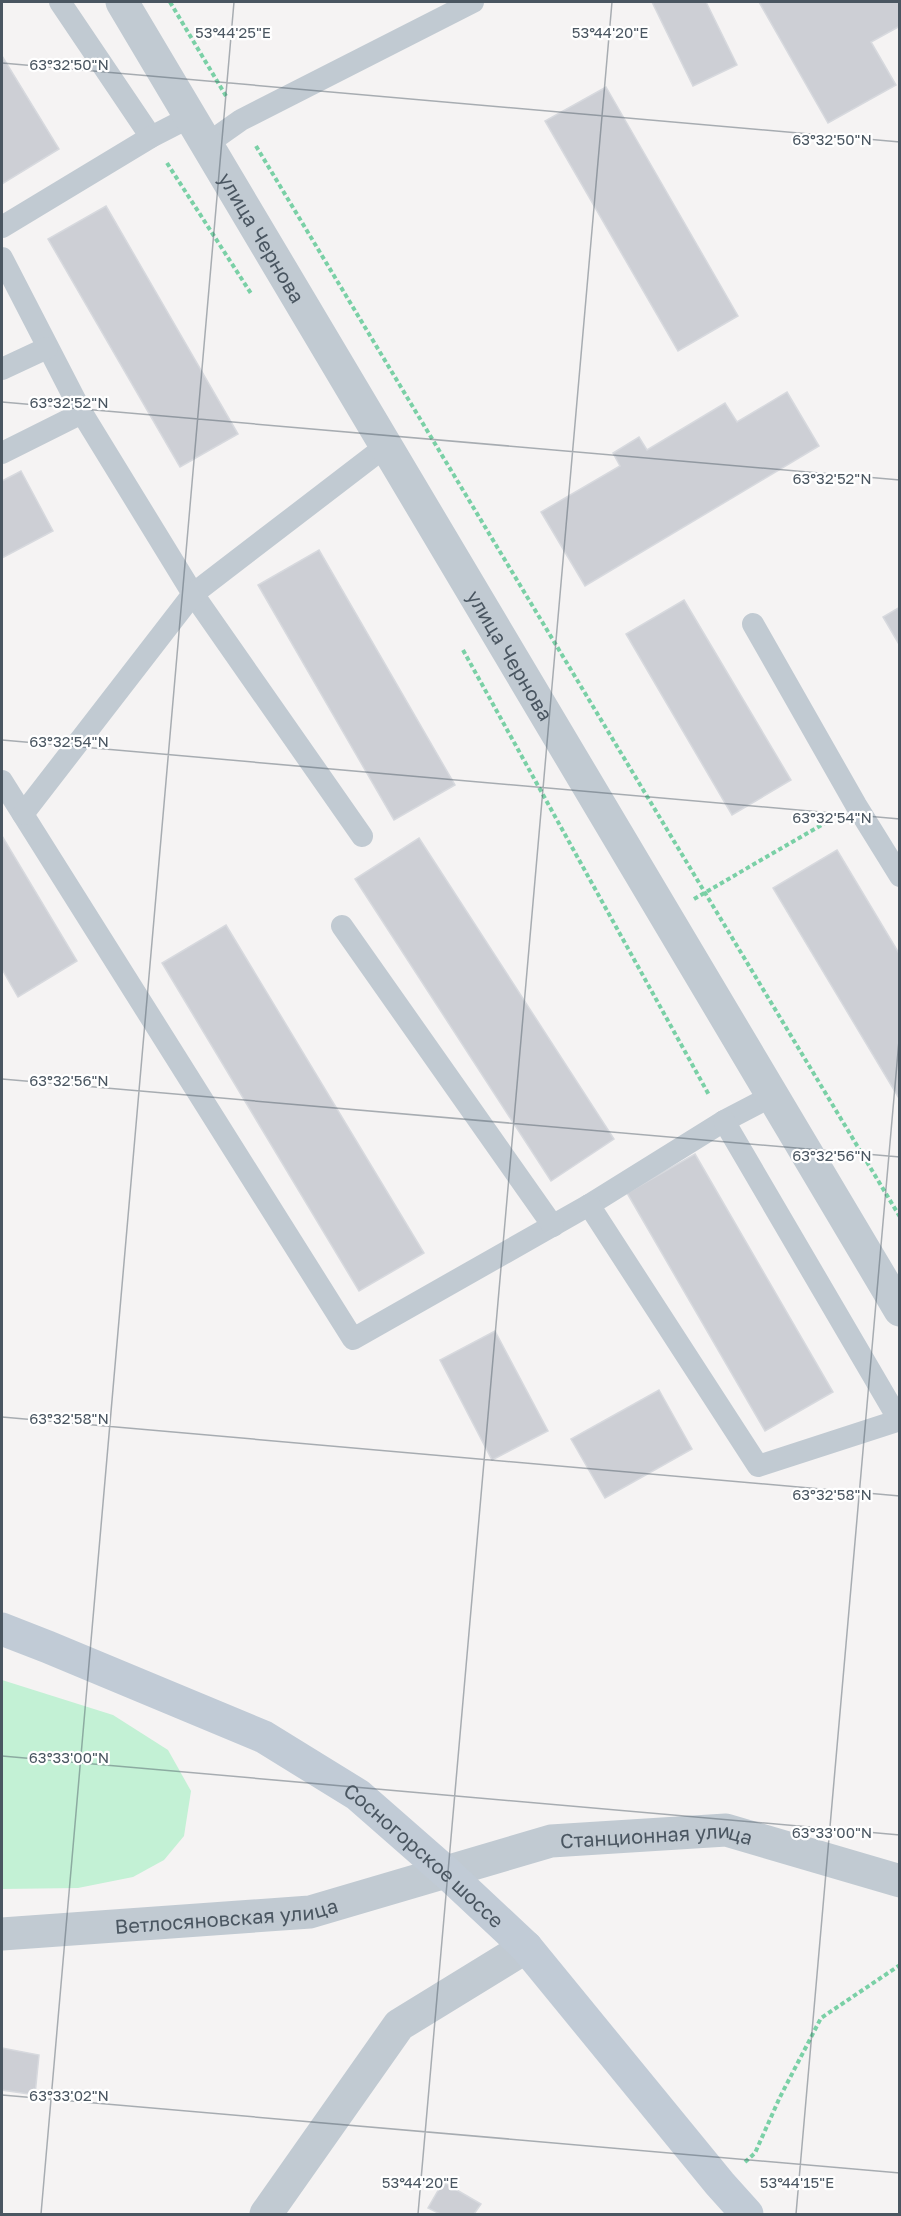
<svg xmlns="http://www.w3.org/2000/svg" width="901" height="2216" font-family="'Golos Text',sans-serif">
<rect width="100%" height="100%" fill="#f5f3f3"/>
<!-- green -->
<path fill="#c3f1d5" d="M2,1680L113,1715L168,1750L191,1791L184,1836L164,1860L133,1877L78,1888L2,1889Z"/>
<!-- building -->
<g fill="#cdcfd5" stroke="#d7d9de" stroke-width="1.5">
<path d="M652,2H706L737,65L693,86Z"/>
<path d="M759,2H900V26L871,42L896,85L828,123Z"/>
<path d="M2,56L59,149L2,184Z"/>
<path d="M606,87L738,316L678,351L545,121Z"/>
<path d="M106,206L238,434L180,467L48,239Z"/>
<path d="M787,392L819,446L585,586L541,512L620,466L613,453L639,437L647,450L725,403L737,422Z"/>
<path d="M21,471L53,531L2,558V481Z"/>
<path d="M319,550L455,785L394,820L258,585Z"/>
<path d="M684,600L791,780L732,815L626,634Z"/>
<path d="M900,607V646L883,617Z"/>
<path d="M2,836L77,961L18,997L2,969Z"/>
<path d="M419,838L614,1139L551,1181L355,879Z"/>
<path d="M837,850L900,955V1100L773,888Z"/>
<path d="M226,925L424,1253L359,1291L162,963Z"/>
<path d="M695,1154L833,1392L765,1431L627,1193Z"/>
<path d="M495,1331L548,1431L492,1460L440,1360Z"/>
<path d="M659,1390L692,1449L605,1498L571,1439Z"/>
<path d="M2,2048L39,2055L35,2095L2,2090Z"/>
<path d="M443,2182L481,2204L474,2214H440L428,2208Z"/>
</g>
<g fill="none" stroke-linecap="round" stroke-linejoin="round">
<!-- path -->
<g stroke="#7ad0a6" stroke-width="4" stroke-dasharray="4.5 3" stroke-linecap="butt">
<path d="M170,2L226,96"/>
<path d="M256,146L900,1217"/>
<path d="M167,163L252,295"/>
<path d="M463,650L709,1095"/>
<path d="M694,899L830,820"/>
<path d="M745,2162L755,2153L780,2097L821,2018L900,1965"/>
</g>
<!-- service -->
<g stroke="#c1cad2" stroke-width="22">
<path d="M60,2L151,137"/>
<path d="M207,144L241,120L473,2"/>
<path d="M2,227L151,137L190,117"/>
<path d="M2,258L82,413L193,594L362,836"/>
<path d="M2,369L47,348"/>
<path d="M2,453L82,413"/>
<path d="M753,624L856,805L900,876"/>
<path d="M2,781L353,1339L589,1205L724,1121L772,1096"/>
<path d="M23,814L193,594L386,446"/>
<path d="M342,926L553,1226"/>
<path d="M724,1121L899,1420"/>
<path d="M589,1205L758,1466L900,1420"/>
</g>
<!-- minor -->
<g stroke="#c1cad2" stroke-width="33">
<path id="s1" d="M122,2L900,1310"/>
<path id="s2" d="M2,1934L310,1912L551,1841L726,1830L900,1881"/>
<path d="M266,2214L399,2025L526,1947"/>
</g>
<!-- secondary -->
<path stroke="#c1cbd6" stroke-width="33" id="s3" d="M2,1629L48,1647L264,1737L358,1795L447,1873L526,1947L720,2184L747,2214"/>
</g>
<!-- ticks -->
<path fill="none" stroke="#4a5661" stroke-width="1.5" stroke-opacity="0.45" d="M2,63L900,142M2,402L900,480M2,740L900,819M2,1079L900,1157M2,1417L900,1496M2,1756L900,1835M2,2095L900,2173M41,2214L234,2M418,2214L612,2M796,2214L900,1029"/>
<g text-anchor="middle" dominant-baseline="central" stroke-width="4.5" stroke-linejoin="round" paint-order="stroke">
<!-- street labels -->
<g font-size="20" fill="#4a5661" stroke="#fff">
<text stroke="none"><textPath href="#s1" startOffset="274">улица Чернова</textPath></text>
<text stroke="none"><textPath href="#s1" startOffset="760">улица Чернова</textPath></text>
<text stroke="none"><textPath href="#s2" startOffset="666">Станционная улица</textPath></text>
<text stroke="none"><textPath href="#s3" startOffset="483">Сосногорское шоссе</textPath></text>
<text stroke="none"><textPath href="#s2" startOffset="225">Ветлосяновская улица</textPath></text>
</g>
</g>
<g font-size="15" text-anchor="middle" fill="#4a5661" stroke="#fff" stroke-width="4.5" stroke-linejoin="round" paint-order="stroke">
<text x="233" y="38">53°44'25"E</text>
<text x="610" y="38">53°44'20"E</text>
<text x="69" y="70">63°32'50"N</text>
<text x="832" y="145">63°32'50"N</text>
<text x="69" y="408">63°32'52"N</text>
<text x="832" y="484">63°32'52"N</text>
<text x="69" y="747">63°32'54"N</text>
<text x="832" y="823">63°32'54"N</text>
<text x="69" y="1086">63°32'56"N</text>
<text x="832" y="1161">63°32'56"N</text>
<text x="69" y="1424">63°32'58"N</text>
<text x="832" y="1500">63°32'58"N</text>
<text x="69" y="1763">63°33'00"N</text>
<text x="832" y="1838">63°33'00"N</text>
<text x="69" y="2101">63°33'02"N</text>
<text x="420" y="2188">53°44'20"E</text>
<text x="797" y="2188">53°44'15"E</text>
</g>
<!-- border -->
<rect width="901" height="2216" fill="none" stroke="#4a5661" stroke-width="6"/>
</svg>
